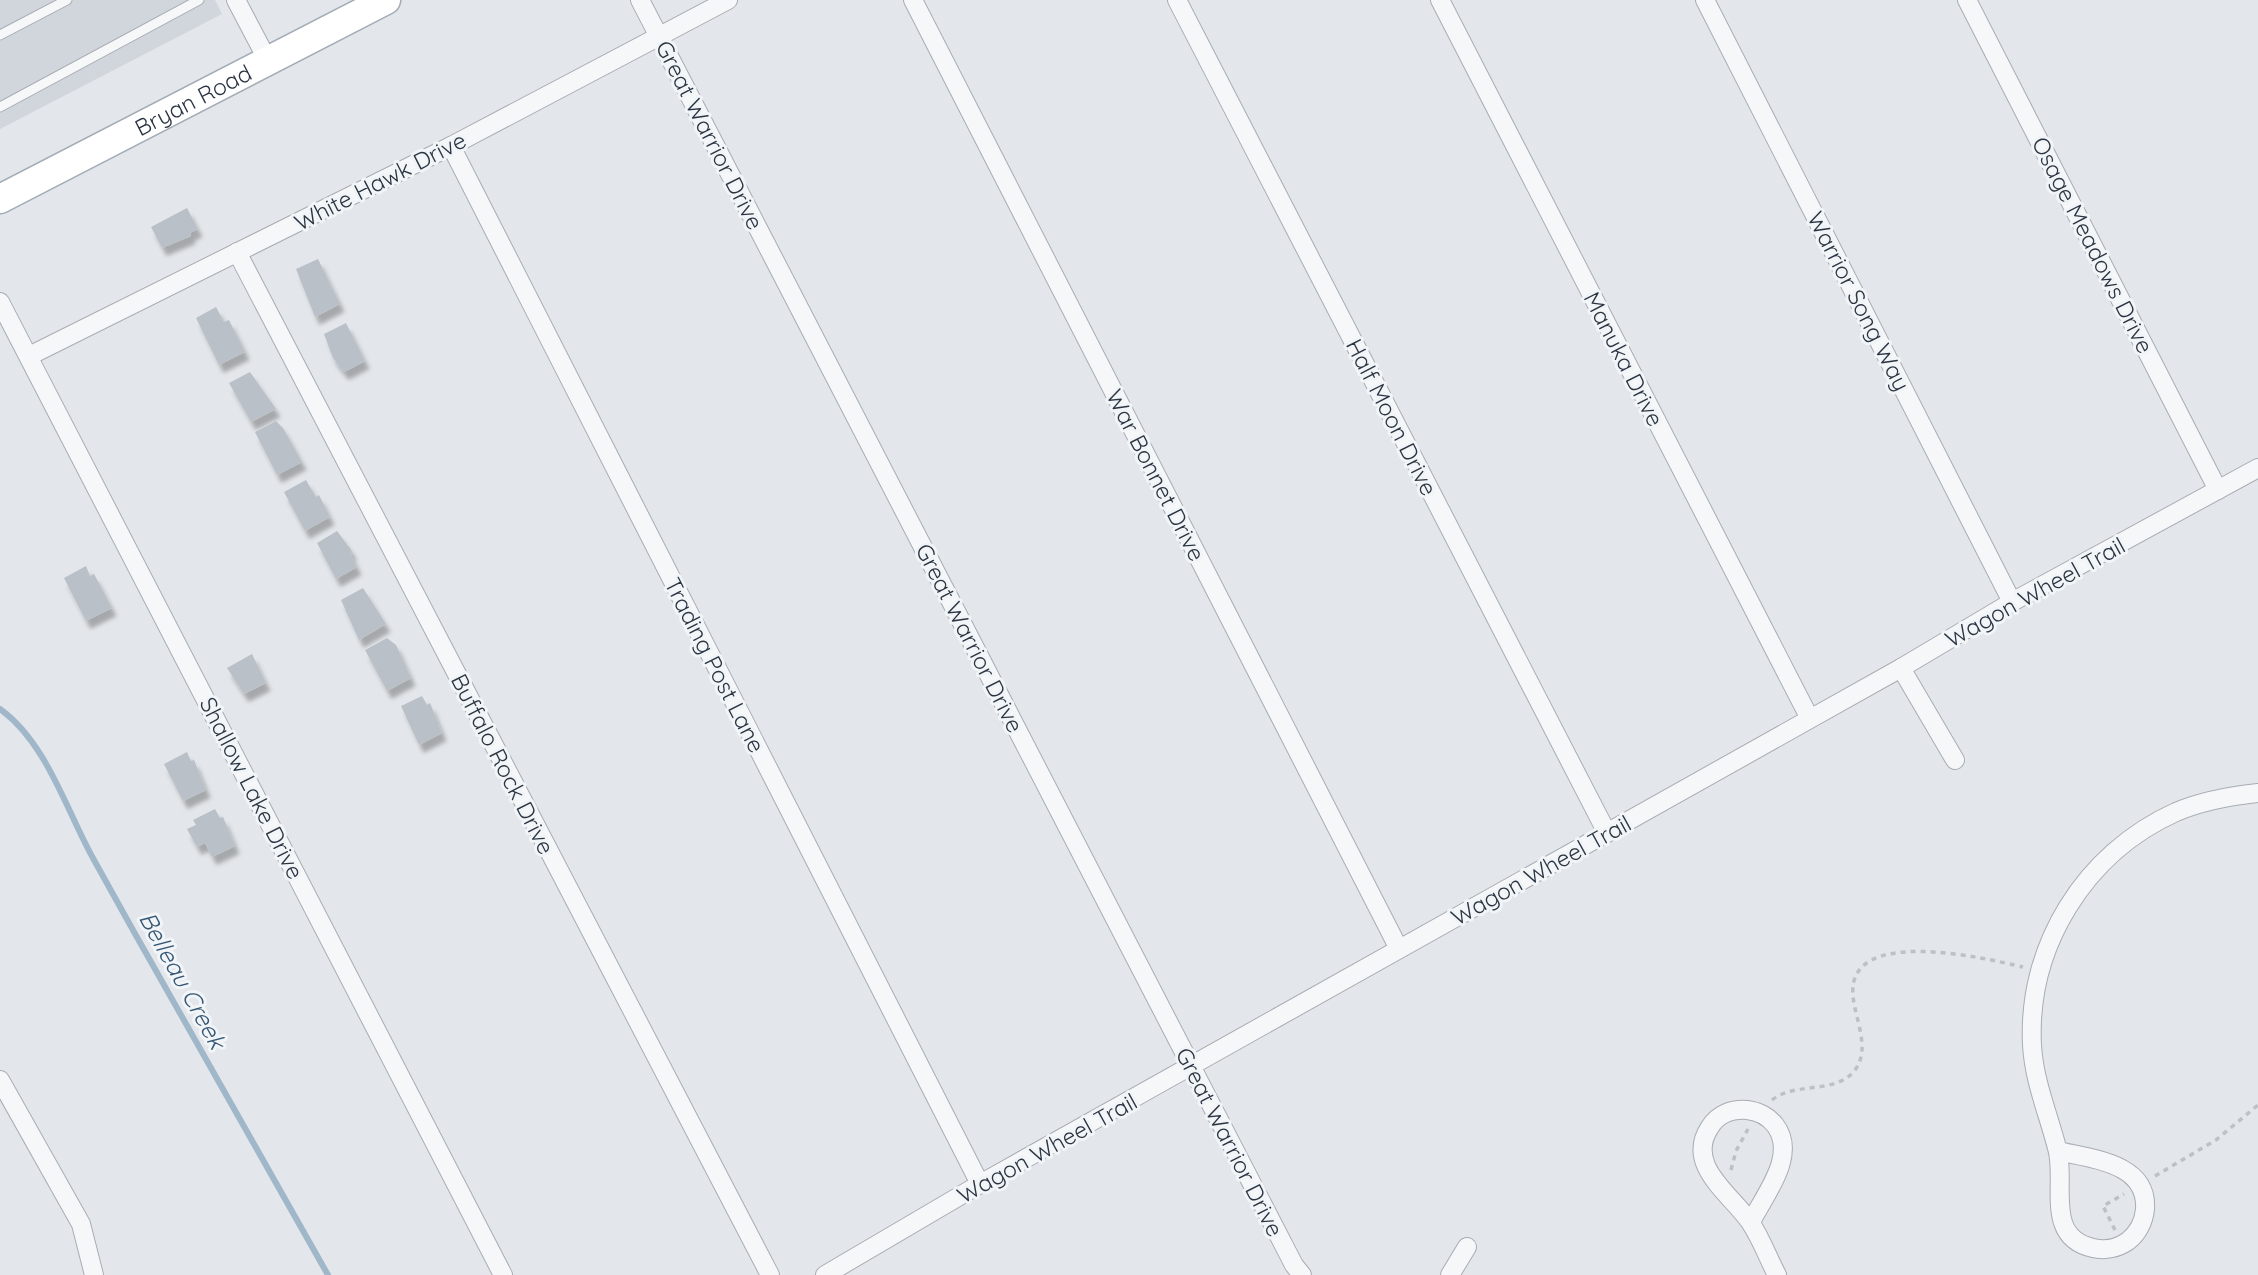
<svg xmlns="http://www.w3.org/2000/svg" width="2258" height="1275" font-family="Quicksand,sans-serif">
<defs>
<filter id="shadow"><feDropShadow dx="4.5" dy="8" stdDeviation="2" flood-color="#0004"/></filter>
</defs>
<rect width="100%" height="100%" fill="#e3e6ea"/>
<!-- built -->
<path fill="#d1d6dc" d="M0,0H215L222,14L0,129Z"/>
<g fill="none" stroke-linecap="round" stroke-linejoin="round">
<!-- stream -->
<path stroke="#9fb7c9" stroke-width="6" d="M0,709C47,743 66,810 94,860C171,999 250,1137 328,1275"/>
</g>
<!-- building -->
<g fill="#bac0c7" filter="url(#shadow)">
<path d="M187,208L198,229L190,233L191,236L162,248L151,227Z"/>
<path d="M318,259L340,304L315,317L296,269Z"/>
<path d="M216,307L224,322L229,320L245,352L219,365L196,318Z"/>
<path d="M346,323L365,361L344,372L333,358L324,334Z"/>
<path d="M250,372L276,409L251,422L229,383Z"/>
<path d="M276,421L283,428L302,462L277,475L255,432Z"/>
<path d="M306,480L316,497L319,495L330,517L305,531L284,492Z"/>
<path d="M337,531L352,551L350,553L357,567L336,579L317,543Z"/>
<path d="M86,566L90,576L94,574L112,608L86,621L64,578Z"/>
<path d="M363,588L386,624L359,640L341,600Z"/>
<path d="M387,638L396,645L411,678L387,691L365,650Z"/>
<path d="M252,654L266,683L244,694L227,668Z"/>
<path d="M422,696L427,705L430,703L442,733L419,745L401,706Z"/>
<path d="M187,752L191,761L194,760L206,790L183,801L164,764Z"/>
<path d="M215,809L220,818L223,817L235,846L212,857L205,843L197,847L187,829L196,825L193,820Z"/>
</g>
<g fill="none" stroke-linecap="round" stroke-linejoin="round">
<!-- lane casing -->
<g stroke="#a8adb4" stroke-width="11">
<g id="lane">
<path d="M0,35L67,0"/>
<path d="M0,107L199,0"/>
</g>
</g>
<!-- street casing -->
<g stroke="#a8adb4" stroke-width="20">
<g id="street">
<path d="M236,0L268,61"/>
<path d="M640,0L1294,1265L1302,1275"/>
<path d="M913,0L1399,949"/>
<path d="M1177,0L1607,833"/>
<path d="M1440,0L1809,717"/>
<path d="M1705,0L2012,602"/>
<path d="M1967,0L2218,490"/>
<path d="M451,146L980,1184"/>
<path d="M237,252L770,1275"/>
<path d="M0,302L503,1275"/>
<path d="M29,356L451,146L728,0"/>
<path d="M1901,668L1955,760"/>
<path d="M0,1080L81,1224L94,1275"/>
<path d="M2058,1151C2092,1159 2148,1163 2145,1209C2144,1221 2138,1233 2128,1241C2118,1248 2105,1251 2093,1248C2043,1237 2067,1181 2057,1148C2048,1113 2034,1081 2032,1045C2027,946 2085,853 2176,812C2202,801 2230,796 2258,793"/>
<path d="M1751,1222C1765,1194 1798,1155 1775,1125C1768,1116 1757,1111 1747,1110C1732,1109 1718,1114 1710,1127C1684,1165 1732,1195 1750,1222C1761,1238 1768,1258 1777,1275"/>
<path d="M825,1275L980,1184L1901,668L2012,602L2258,468"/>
<path d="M1450,1275L1467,1247"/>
</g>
</g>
<!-- primary casing -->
<g stroke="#a2acb6" stroke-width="31">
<g id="primary">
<path id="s1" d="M0,199L386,0"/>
</g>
</g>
<!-- path -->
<g stroke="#bcc1c6" stroke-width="3.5" stroke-dasharray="5 5" stroke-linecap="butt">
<path d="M1772,1100C1796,1081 1836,1095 1855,1070C1871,1049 1855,1019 1853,996C1846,925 1984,958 2023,967"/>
<path d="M1731,1170L1736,1151L1748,1129"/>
<path d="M2155,1176L2216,1140L2258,1105"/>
<path d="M2115,1230L2103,1206L2124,1194"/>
</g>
<!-- lane -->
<use href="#lane" stroke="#f5f7f9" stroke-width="9"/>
<!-- street -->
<use href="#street" stroke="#f5f7f9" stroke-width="18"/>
<!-- primary -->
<use href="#primary" stroke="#fff" stroke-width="28"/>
</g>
<g text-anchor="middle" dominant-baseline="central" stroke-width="6" stroke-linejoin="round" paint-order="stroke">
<!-- street labels -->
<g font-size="23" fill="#2b3542" stroke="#f2f5f8">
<text stroke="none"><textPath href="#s1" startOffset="217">Bryan Road</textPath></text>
<text transform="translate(710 135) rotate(63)">Great Warrior Drive</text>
<text transform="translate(380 181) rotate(-27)">White Hawk Drive</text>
<text transform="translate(2093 245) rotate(63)">Osage Meadows Drive</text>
<text transform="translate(1859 301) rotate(63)">Warrior Song Way</text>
<text transform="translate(1624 359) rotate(63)">Manuka Drive</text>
<text transform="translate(1392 417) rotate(63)">Half Moon Drive</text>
<text transform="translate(1156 475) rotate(63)">War Bonnet Drive</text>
<text transform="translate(2035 592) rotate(-29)">Wagon Wheel Trail</text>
<text transform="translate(970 638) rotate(63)">Great Warrior Drive</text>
<text transform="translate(715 665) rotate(63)">Trading Post Lane</text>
<text transform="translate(503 764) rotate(63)">Buffalo Rock Drive</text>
<text transform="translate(252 788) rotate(63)">Shallow Lake Drive</text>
<text transform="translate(1541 870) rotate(-29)">Wagon Wheel Trail</text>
<text transform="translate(1230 1142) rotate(63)">Great Warrior Drive</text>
<text transform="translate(1047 1148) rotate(-29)">Wagon Wheel Trail</text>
</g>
<!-- water labels -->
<g font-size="24" font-style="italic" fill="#365775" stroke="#f2f5f8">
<text transform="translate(183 980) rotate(61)">Belleau Creek</text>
</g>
</g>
</svg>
